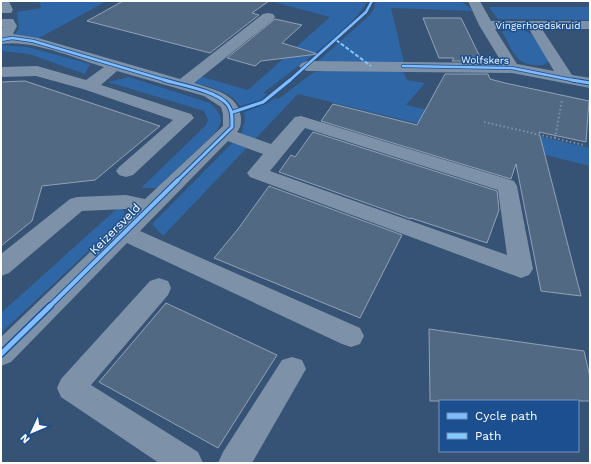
<svg xmlns="http://www.w3.org/2000/svg" width="591" height="464" font-family="'Work Sans',sans-serif">
<rect width="100%" height="100%" fill="#365274"/>
<!-- green -->
<g fill="#2f66a5">
<path d="M39,1H107L39,38L13,36L19,29L17,12L41,8Z"/>
<path d="M270,1H366C366,18 280,80 263,93L267,94L261,100L240,106C229,90 209,87 191,82L199,76L248,90L330,17Z"/>
<path d="M375,1H461L474,11L391,8L404,62H317L370,15L375,7Z"/>
<path d="M489,7H590V20L498,19Z"/>
<path d="M505,29C535,26 535,40 549,61C545,66 541,65 535,65C514,64 512,48 502,32Z"/>
<path d="M1,45L28,47L90,64L85,74L29,54L1,51Z"/>
<path d="M344,69L403,71L407,80L425,83L406,105L590,148V166L298,94L163,236L152,224L241,134L245,121L244,112L266,104L275,98L278,99L314,72Z"/>
<path d="M129,77L210,103C222,114 225,121 214,134L157,188H141L196,135L206,125L208,120L204,111L108,82Z"/>
<path d="M121,205L126,216L1,333V313Z"/>
</g>
<!-- building -->
<g fill="#526984" stroke="#92a2b6">
<path d="M123,1H269L252,13L259,15L210,53L87,21Z"/>
<path d="M423,18H461L482,61H452L454,58H439Z"/>
<path d="M275,19L302,25L282,43L318,54L261,61L255,66L227,58Z"/>
<path d="M445,74H488L490,79L505,83L589,101L586,142L539,132L581,296L541,291L516,164L511,179L321,121L333,104L417,125Z"/>
<path d="M25,81L160,126L95,180L42,186L32,221L1,246V82Z"/>
<path d="M313,132L497,191L499,210L487,243L411,218V219L279,172L291,155L295,157Z"/>
<path d="M269,186L402,235L360,318L214,258L238,229Z"/>
<path d="M166,303L277,355L218,448L99,382Z"/>
<path d="M429,329L584,351L590,377V401H430Z"/>
</g>
<g fill="none" stroke-linecap="round" stroke-linejoin="round">
<!-- path -->
<g stroke="#7d92a8" stroke-width="2" stroke-dasharray="1.5 2.5" stroke-linecap="butt">
<path d="M484,122L584,145"/>
<path d="M555,138L562,100"/>
</g>
<!-- minor -->
<g fill="#7d92a8" fill-rule="evenodd">
<path d="M1,1H9L13,10L11,13H1Z"/>
<path d="M468,1H480L491,21H590V29H542L572,75L590,78V88L512,73L307,71L302,69L299,66L302,63L307,61L502,63L479,25ZM495,29H529L554,71L517,64Z"/>
<path d="M268,13L273,14L275,17L273,20L194,83C213,89 239,94 241,118C241,124 241,127 237,132L271,144L295,117L301,116L514,181L517,186L533,269L529,275L521,278L513,275L250,177L247,173L263,154L228,141L140,231L360,328L364,336L360,344L351,347L342,344L127,243L11,362L1,366V337L133,211L126,209L82,211L9,273L1,276V254L70,199L77,197L126,195L145,199L223,126V114L221,107L204,96L117,71L101,85L191,114L194,118L133,175L126,177L119,175L116,171L119,167L173,120L83,89L36,76L1,77V67L37,66L86,80L104,67C74,58 31,39 1,44V30L3,27H1V19H13L17,26L13,34L38,38L180,79L263,14ZM305,128L498,190L507,255L270,171Z"/>
<path d="M159,278L168,281L171,288L168,295L91,385L198,452L203,463H159L61,397L57,388L61,379L150,281Z"/>
<path d="M292,357L302,360L306,369L252,463H218L223,452L282,360Z"/>
</g>
<!-- quiet -->
<path stroke="#80caff" stroke-width="2" stroke-dasharray="4 2" stroke-linecap="butt" d="M336,40L371,66"/>
<!-- cycleway-far3 casing -->
<g stroke="#1b4f8f" stroke-width="4">
<g id="cycleway-far3">
<path d="M1,40L12,38L33,41L168,81"/>
<path d="M403,66L512,68L577,81"/>
<path d="M289,81L366,12L372,1"/>
</g>
</g>
<!-- cycleway-far2 casing -->
<g stroke="#1b4f8f" stroke-width="5">
<g id="cycleway-far2">
<path d="M164,80C181,85 218,91 228,105C233,112 232,120 232,127L177,181"/>
<path d="M572,80L590,83"/>
<path d="M233,112L263,102L290,80"/>
</g>
</g>
<!-- cycleway-far1 casing -->
<g stroke="#1b4f8f" stroke-width="6">
<path id="cycleway-far1" d="M49,307L178,180"/>
</g>
<!-- cycleway casing -->
<g stroke="#1b4f8f" stroke-width="8">
<path id="cycleway" d="M1,354L50,306"/>
</g>
<!-- cycleway-far3 -->
<use href="#cycleway-far3" stroke="#80bcff" stroke-width="2.5"/>
<!-- cycleway-far2 -->
<use href="#cycleway-far2" stroke="#80bcff" stroke-width="3"/>
<!-- cycleway-far1 -->
<use href="#cycleway-far1" stroke="#80bcff" stroke-width="4"/>
<!-- cycleway -->
<use href="#cycleway" stroke="#80bcff" stroke-width="5"/>
</g>
<g text-anchor="middle" dominant-baseline="central" stroke-width="3" stroke-linejoin="round" paint-order="stroke">
<!-- far-street labels -->
<g font-size="10" fill="#fff" stroke="#1b4f8f">
<text x="538" y="25">Vingerhoedskruid</text>
<text transform="translate(485 60) rotate(1)">Wolfskers</text>
</g>
<!-- street labels -->
<g font-size="12" fill="#fff" stroke="#1b4f8f">
<text transform="translate(115 229) rotate(-45)">Keizersveld</text>
</g>
</g>
<!-- border -->
<rect width="591" height="464" fill="none" stroke="#ffffff" stroke-width="4"/>
<!-- legend -->
<rect x="439" y="400" width="140" height="52" fill="#1b4f8f" stroke="#7695bc"/>
<rect x="447" y="413" width="20" height="6" fill="#80bcff" stroke="#7695bc"/>
<text x="475" y="420" font-size="12" fill="#ffffff">Cycle path</text>
<rect x="447" y="433" width="20" height="6" fill="#80caff" stroke="#7695bc"/>
<text x="475" y="440" font-size="12" fill="#ffffff">Path</text>
<!-- north arrow -->
<g transform="translate(32 432) rotate(226)" stroke="#1b4f8f" stroke-width="3" paint-order="stroke">
<path d="M0-3L7 15L0 10L-7 15Z" fill="#ffffff"/>
<text y="-6" font-size="11" font-weight="bold" text-anchor="middle" fill="#ffffff">N</text>
</g>
</svg>
